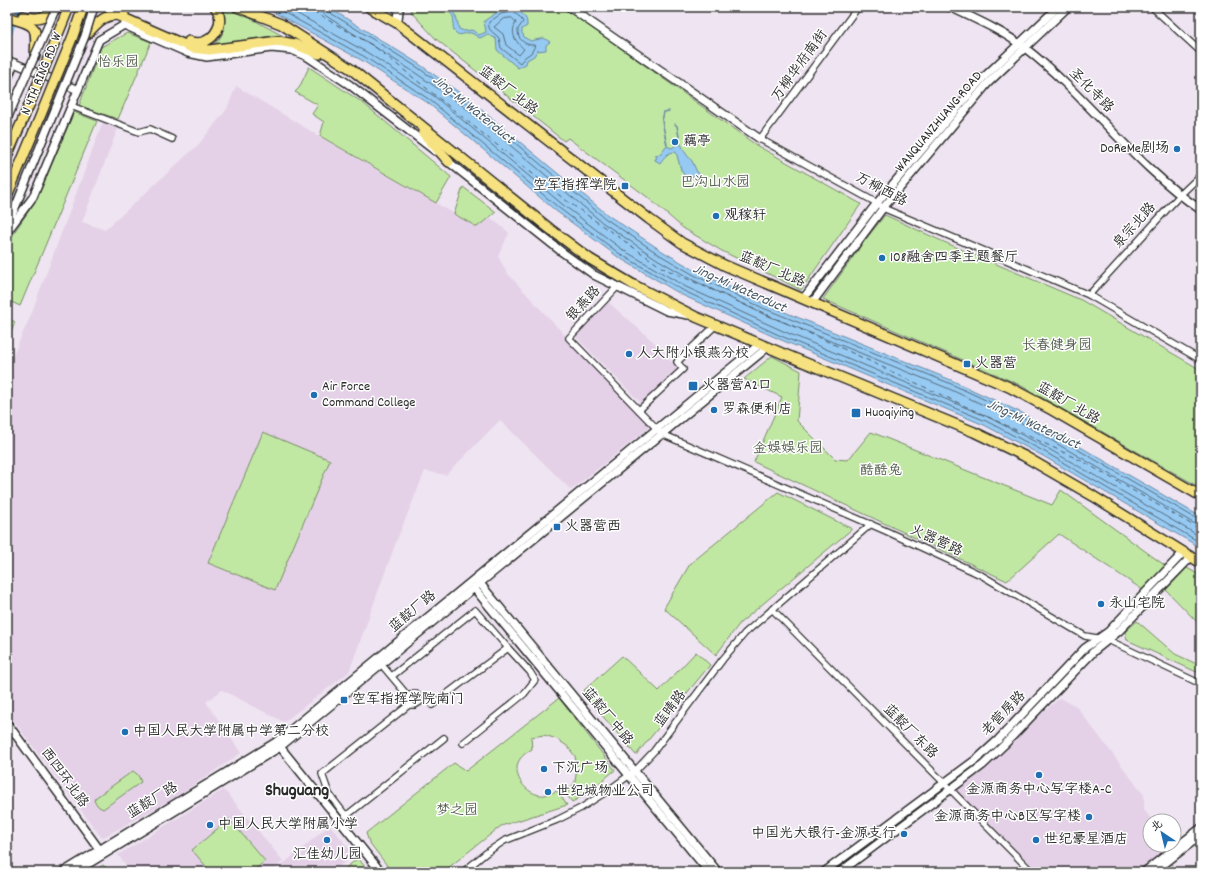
<svg xmlns="http://www.w3.org/2000/svg" width="1208" height="879" font-family="Dekko,'LXGW WenKai TC',sans-serif">
<rect width="100%" height="100%" fill="#efe4f1"/>
<filter id="ink" filterUnits="userSpaceOnUse"><feTurbulence type="fractalNoise" baseFrequency=".025" numOctaves="2"/><feDisplacementMap in="SourceGraphic" scale="8" xChannelSelector="R" yChannelSelector="G"/><feConvolveMatrix kernelMatrix="1 2 1 2 8 2 1 2 1" color-interpolation-filters="sRGB"/></filter>
<g filter="url(#ink)">
<!-- built -->
<g fill="#e4d1e7">
<path d="M236,86L322,138L476,226L490,217L509,233L498,256L507,273L650,427L571,490L500,420L446,475L425,471L396,542L349,672L284,722L222,690L206,702L241,753L179,795L102,838L7,712V369L30,317L103,122L118,128L82,222L105,230L199,144L227,109Z"/>
<path d="M608,302L655,343L678,369L641,403L574,335Z"/>
<path d="M1060,698L1076,706L1144,795V810L1153,821H1150V845H1173L1175,848L1144,872H1032L950,789L1004,745Z"/>
<path d="M223,790L228,794L283,861L275,869L277,872H131L118,855Z"/>
<path d="M330,825L354,855L332,872H288L282,865Z"/>
</g>
<!-- green -->
<g fill="#c1e8a3" stroke="#768a67">
<path d="M230,7L283,36H271L214,45C224,34 227,29 222,14Z"/>
<path d="M412,7H563L756,145L861,204L801,290L722,251L683,228L646,196L568,138L564,141L436,39L411,12Z"/>
<path d="M127,33L151,42L118,119L79,106L101,47Z"/>
<path d="M309,67L363,103L451,177L436,203L320,136L324,122L312,114L318,105L295,92L299,88Z"/>
<path d="M74,112L97,121L20,306L7,300V248L15,231L37,199Z"/>
<path d="M463,187L496,212L477,227L454,214Z"/>
<path d="M885,215L944,242L1081,300L1201,370V488L1018,384L823,299L859,249V248Z"/>
<path d="M7,318L15,322L7,343Z"/>
<path d="M772,356L801,371L797,421L835,459L848,460L871,432L1052,505L1061,490L1167,567L1143,590L1059,534L1007,581L754,462L782,397L744,379Z"/>
<path d="M263,432L330,460L275,590L208,563Z"/>
<path d="M778,492L852,529L740,623L716,655L664,608L690,564Z"/>
<path d="M1187,568L1201,576V626L1166,590Z"/>
<path d="M1137,621L1175,654L1201,666V674L1127,640L1125,632Z"/>
<path d="M696,652L710,665L636,755L582,692L622,656L659,691Z"/>
<path d="M559,698L615,770L585,795L572,802L566,794L575,782L577,767L575,756L567,746L557,739L544,735L531,737L532,749C525,753 517,759 517,768C516,782 531,797 545,795C549,794 553,792 557,791L567,805L501,826L443,872H392L369,842L366,833L454,763L466,771Z"/>
<path d="M133,771L138,775L141,782L103,809L99,807L94,801L95,798Z"/>
<path d="M229,819L265,861L252,872H211L192,850Z"/>
<path d="M358,858L369,872H341Z"/>
<path d="M103,865L111,872H92Z"/>
</g>
<!-- water -->
<g fill="#96caf3" stroke="#6b8aa3">
<path d="M264,7H328L419,64L467,98L609,216L662,251L696,271L765,304L951,380L1022,413L1201,517V548L1043,456L984,425L779,339L682,295L618,257L556,211L428,103L363,61Z"/>
<path d="M442,7C455,7 457,19 459,29L464,31L472,30L479,35L486,32L484,21L496,13L498,12L497,8L500,7L503,10C508,10 510,7 514,7C520,13 528,15 527,26L522,29V33L525,38L531,41L544,38L550,42L546,45V50L537,51L534,56L527,60L526,64L518,68L497,50L496,39L488,34L480,38C477,37 474,34 471,33C466,32 460,37 456,33C448,26 461,17 445,10L442,12Z"/>
<path d="M680,142L686,154L692,161L697,172L700,174L699,175L686,178L681,170L676,152C668,152 665,156 660,163L655,160V159L657,158L655,155L660,154L666,146L672,148Z"/>
</g>
<g fill="none" stroke-linecap="round" stroke-linejoin="round">
<!-- shore -->
<g stroke="#566b7b" stroke-width="1">
<path d="M274,7L365,57L430,100L559,208L620,254L684,291L781,336L986,421L1045,452L1201,543"/>
<path d="M285,7L368,53L434,96L562,204L623,250L686,287L783,331L988,417L1047,448L1201,537"/>
<path d="M322,7V12L326,16L414,72L462,105L603,223L657,259L691,279L761,313L947,388L1018,421L1195,524L1201,525"/>
<path d="M327,7L329,12L417,67L465,101L606,219L660,255L694,275L763,308L949,383L1020,416L1197,519L1201,520"/>
<path d="M513,12L520,17L523,22L518,29C517,39 524,45 534,45L535,46L531,53L525,57L520,63L501,48L499,38C494,32 487,31 489,22L501,14Z"/>
<path d="M512,18L516,22C510,34 515,41 524,49L519,55L506,45L503,34L494,27L503,19Z"/>
</g>
<!-- stream -->
<g stroke="#6b8aa3" stroke-width="1.5">
<path d="M675,124L677,126L680,142"/>
<path d="M667,145L662,121L664,112L669,111"/>
</g>
<!-- canal -->
<path stroke="#96caf3" stroke-width="5.5" d="M7,40L20,7"/>
<!-- ferry -->
<path stroke="#4b5b67" stroke-width="1" stroke-dasharray="5 4" stroke-linecap="butt" d="M305,7L374,46L564,199L663,268L831,343L1084,462L1201,530"/>
<!-- minor casing -->
<g stroke="#2b2b2b" stroke-width="8">
<g id="minor">
<path d="M858,7L760,139L877,203L883,208L1089,295L1201,360"/>
<path d="M1152,7L1201,52"/>
<path d="M71,106L139,132L150,129L172,139"/>
<path d="M617,287L569,338L662,434L886,531L981,575L1085,636L1108,640L1201,684"/>
<path d="M1089,295L1180,195L1201,175"/>
<path d="M639,410L683,369L677,362L716,325"/>
<path d="M772,609L1032,872"/>
<path d="M379,663L381,664L408,696L409,702L411,705H415L420,702V698L415,693L408,696"/>
<path d="M392,676L475,610L508,648"/>
<path d="M432,705L508,648L530,672L535,680L524,694L463,743"/>
<path d="M329,794L346,816L444,738"/>
<path d="M323,799L329,794L322,774L410,704"/>
<path d="M463,872L486,853L504,841L557,820L581,808L609,790L635,771L654,751L723,659L745,633L871,524"/>
</g>
</g>
<!-- tertiary casing -->
<g stroke="#2b2b2b" stroke-width="10">
<g id="tertiary">
<path d="M569,7L760,139"/>
<path d="M950,7C975,19 1003,31 1025,48C1088,97 1134,165 1201,210"/>
<path d="M7,60L78,90"/>
<path d="M7,81L14,63"/>
<path d="M445,159L562,252L594,275L667,311L688,315"/>
<path d="M7,227L17,203"/>
<path d="M7,232L33,197L99,40L124,25L188,53L207,57L271,48L292,50L308,57L350,85L435,151"/>
<path d="M803,299L877,203L982,79L1058,7"/>
<path d="M812,303L883,208L988,83L1068,7"/>
<path d="M478,581L718,872"/>
<path d="M474,588L709,872"/>
<path d="M7,723L102,853"/>
<path d="M277,743L381,872"/>
<path d="M63,872L276,742L760,344"/>
<path d="M75,872L280,747L768,347"/>
<path d="M824,872L978,758L998,740L1085,648L1109,631L1183,553"/>
<path d="M840,872L983,765L1004,745L1094,651L1119,631L1191,557"/>
<path d="M1144,872L1201,828"/>
<path d="M1154,872L1201,835"/>
</g>
</g>
<!-- secondary casing -->
<g stroke="#2b2b2b" stroke-width="11">
<path id="secondary" d="M397,23L399,7"/>
</g>
<!-- trunk casing -->
<g stroke="#2b2b2b" stroke-width="12">
<g id="trunk">
<path d="M110,7L124,14"/>
<path d="M237,7L281,24L351,69L550,229L590,259L632,284L696,317L784,354L974,432L1024,456L1093,496L1201,563"/>
<path d="M369,7L397,23L649,219L682,243L724,265L1009,387L1052,410L1201,496"/>
<path d="M23,16C37,20 43,18 55,10"/>
<path d="M7,17C37,26 37,24 35,56"/>
<path d="M85,36C95,26 102,15 117,15L192,48L209,50L278,41L294,44L319,54"/>
<path d="M189,41C209,50 229,24 215,7"/>
<path d="M423,133L449,162"/>
<path d="M7,156L30,103"/>
<path d="M7,196L42,112"/>
</g>
</g>
<!-- minor -->
<use href="#minor" stroke="#fff" stroke-width="5.5"/>
<!-- tertiary -->
<use href="#tertiary" stroke="#fff" stroke-width="7"/>
<!-- secondary -->
<use href="#secondary" stroke="#fff" stroke-width="8"/>
<!-- trunk -->
<use href="#trunk" stroke="#f7e281" stroke-width="9"/>
<!-- tertiary-bridge casing -->
<g stroke="#2b2b2b" stroke-width="10" stroke-linecap="butt">
<g id="tertiary-bridge">
<path d="M7,119L55,10"/>
<path d="M17,203L85,36L94,7"/>
</g>
</g>
<!-- trunk-bridge casing -->
<g stroke="#2b2b2b" stroke-width="12" stroke-linecap="butt">
<g id="trunk-bridge">
<path d="M30,103L69,7"/>
<path d="M42,112L73,36L83,7"/>
</g>
</g>
<!-- tertiary-bridge -->
<use href="#tertiary-bridge" stroke="#fff" stroke-width="7"/>
<!-- trunk-bridge -->
<use href="#trunk-bridge" stroke="#f7e281" stroke-width="9"/>
</g>
</g>
<!-- markers -->
<g fill="#1f6fb2" stroke="#fff" stroke-width="1.5">
<circle cx="675" cy="142" r="4"/>
<circle cx="1177" cy="149" r="4"/>
<rect x="621" y="182" width="8" height="8" rx="2"/>
<circle cx="716" cy="216" r="4"/>
<circle cx="882" cy="258" r="4"/>
<circle cx="629" cy="354" r="4"/>
<rect x="963" y="360" width="8" height="8" rx="2"/>
<rect x="688" y="381" width="10" height="10" rx="2"/>
<circle cx="314" cy="395" r="4"/>
<circle cx="714" cy="410" r="4"/>
<rect x="851" y="408" width="10" height="10" rx="2"/>
<rect x="553" y="523" width="8" height="8" rx="2"/>
<circle cx="1101" cy="604" r="4"/>
<rect x="340" y="696" width="8" height="8" rx="2"/>
<circle cx="125" cy="732" r="4"/>
<circle cx="544" cy="769" r="4"/>
<circle cx="1039" cy="775" r="4"/>
<circle cx="548" cy="792" r="4"/>
<circle cx="1089" cy="817" r="4"/>
<circle cx="210" cy="825" r="4"/>
<circle cx="904" cy="834" r="4"/>
<circle cx="327" cy="840" r="4"/>
<circle cx="1036" cy="840" r="4"/>
</g>
<g text-anchor="middle" dominant-baseline="central" stroke-width="3" stroke-linejoin="round" paint-order="stroke">
<!-- park labels -->
<g font-size="14" fill="#505a49" stroke="#fff">
<text x="118" y="63">怡乐园</text>
<text x="715" y="183">巴沟山水园</text>
<text x="1057" y="346">长春健身园</text>
<text x="788" y="449">金娱娱乐园</text>
<text x="881" y="471">酷酷兔</text>
<text x="457" y="811">梦之园</text>
</g>
<!-- street labels -->
<g font-size="14" fill="#2b2b2b" stroke="#fff">
<text transform="translate(800 66) rotate(-54)">万柳华府南街</text>
<text transform="translate(42 74) rotate(-68)">N 4TH RING RD. W</text>
<text transform="translate(508 91) rotate(38)">蓝靛厂北路</text>
<text transform="translate(1091 91) rotate(45)">圣化寺路</text>
<text transform="translate(939 122) rotate(-50)">WANQUANZHUANG ROAD</text>
<text transform="translate(881 190) rotate(28)">万柳西路</text>
<text transform="translate(1135 226) rotate(-48)">泉宗北路</text>
<text transform="translate(772 270) rotate(23)">蓝靛厂北路</text>
<text transform="translate(584 304) rotate(-47)">银燕路</text>
<text transform="translate(1068 404) rotate(30)">蓝靛厂北路</text>
<text transform="translate(936 541) rotate(25)">火器营路</text>
<text transform="translate(413 612) rotate(-40)">蓝靛厂路</text>
<text transform="translate(671 709) rotate(-53)">蓝晴路</text>
<text transform="translate(1004 714) rotate(-46)">老营房路</text>
<text transform="translate(607 717) rotate(50)">蓝靛厂中路</text>
<text transform="translate(910 732) rotate(45)">蓝靛厂东路</text>
<text transform="translate(64 778) rotate(54)">西四环北路</text>
<text transform="translate(153 801) rotate(-31)">蓝靛厂路</text>
</g>
<!-- poi labels -->
<g font-size="14" fill="#2b2b2b" stroke="#fff" text-anchor="start">
<text x="683" y="142">藕亭</text>
<text x="1169" y="149" text-anchor="end">DoReMe剧场</text>
<text x="617" y="186" text-anchor="end">空军指挥学院</text>
<text x="724" y="216">观稼轩</text>
<text x="890" y="258">108融舍四季主题餐厅</text>
<text x="637" y="354">人大附小银燕分校</text>
<text x="975" y="364">火器营</text>
<text x="702" y="386">火器营A2口</text>
<text x="322" y="387">Air Force<tspan x="322" dy="16">Command College</tspan></text>
<text x="722" y="410">罗森便利店</text>
<text x="865" y="413">Huoqiying</text>
<text x="565" y="527">火器营西</text>
<text x="1109" y="604">永山宅院</text>
<text x="352" y="700">空军指挥学院南门</text>
<text x="133" y="732">中国人民大学附属中学第二分校</text>
<text x="552" y="769">下沉广场</text>
<text x="1039" y="790" text-anchor="middle">金源商务中心写字楼A-C</text>
<text x="556" y="792">世纪城物业公司</text>
<text x="1081" y="817" text-anchor="end">金源商务中心B区写字楼</text>
<text x="218" y="825">中国人民大学附属小学</text>
<text x="896" y="834" text-anchor="end">中国光大银行-金源支行</text>
<text x="1044" y="840">世纪豪星酒店</text>
<text x="327" y="855" text-anchor="middle">汇佳幼儿园</text>
</g>
<!-- water labels -->
<g font-size="15" font-style="italic" fill="#4b5b67" stroke="#fff">
<text transform="translate(473 110) rotate(39)">Jing-Mi Waterduct</text>
<text transform="translate(739 289) rotate(24)">Jing-Mi Waterduct</text>
<text transform="translate(1033 425) rotate(25)">Jing-Mi Waterduct</text>
</g>
<!-- district labels -->
<g font-size="18" font-weight="bold" fill="#2b2b2b" stroke="#fff">
<text x="297" y="791">Shuguang</text>
</g>
</g>
<!-- margin -->
<rect width="1208" height="879" fill="none" stroke="#fff" stroke-width="24"/>
<rect x="12" y="12" width="1184" height="855" fill="none" stroke="#2b2b2b" stroke-width="1.5" filter="url(#ink)"/>
<!-- north arrow -->
<g transform="translate(1162 833) rotate(325)"><circle r="19" fill="#ffffff" stroke="#aaaaaa"/>
<path d="M0-3L7 15L0 10L-7 15Z" fill="#1f6fb2"/>
<text y="-6" font-size="11" font-weight="bold" text-anchor="middle" fill="#2b2b2b">北</text>
</g>
</svg>
